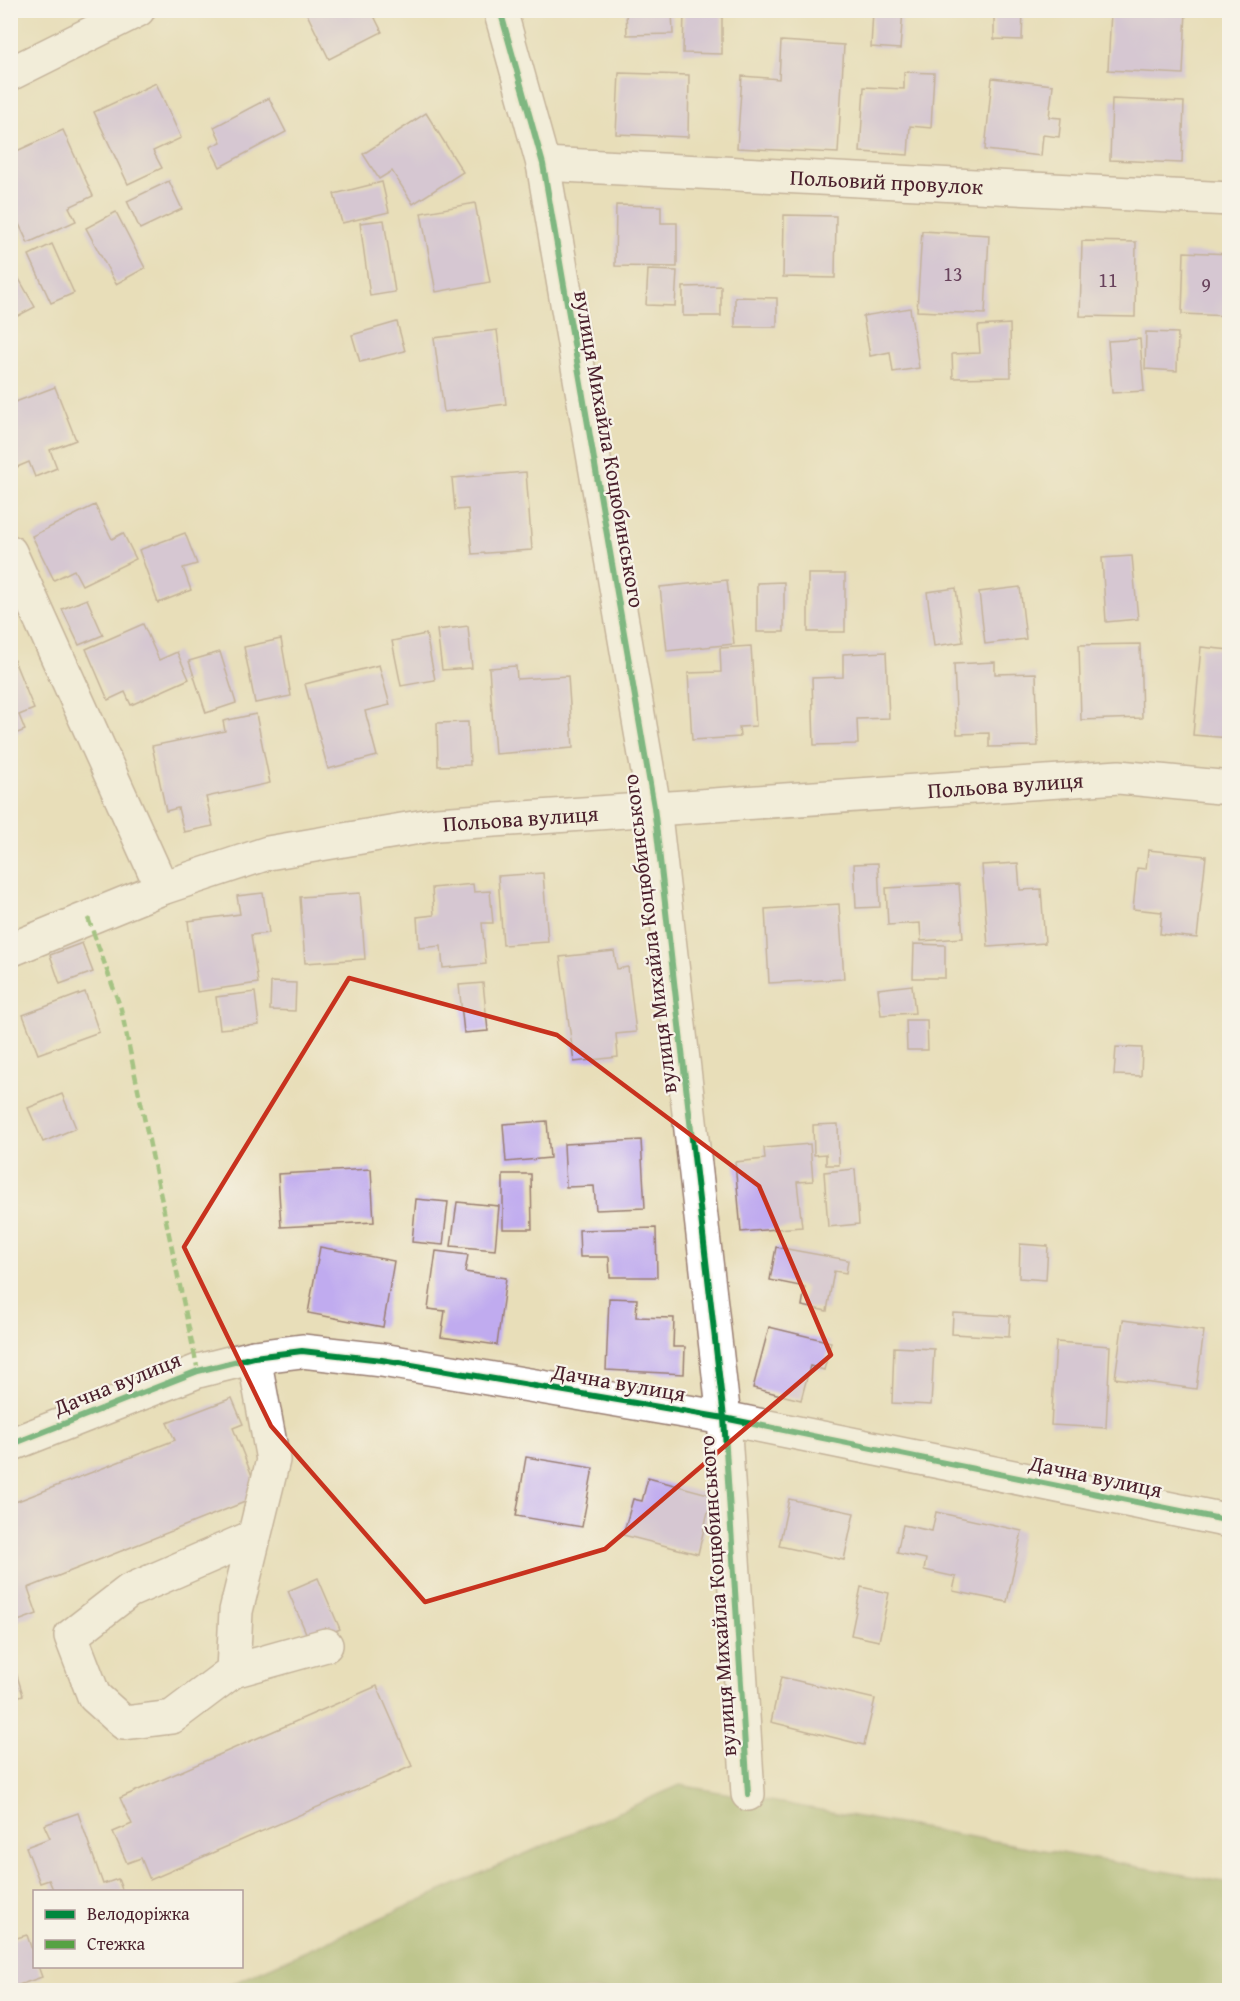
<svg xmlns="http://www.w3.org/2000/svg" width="1240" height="2001" font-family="'Gentium Book Plus',serif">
<rect width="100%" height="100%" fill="#f7f3e8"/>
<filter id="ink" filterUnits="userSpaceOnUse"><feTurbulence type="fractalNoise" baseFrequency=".0167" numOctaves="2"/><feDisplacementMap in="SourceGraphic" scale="12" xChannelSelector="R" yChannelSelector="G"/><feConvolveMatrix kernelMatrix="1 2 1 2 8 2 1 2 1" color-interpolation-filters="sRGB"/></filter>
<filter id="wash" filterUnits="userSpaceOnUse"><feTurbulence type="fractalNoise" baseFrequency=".008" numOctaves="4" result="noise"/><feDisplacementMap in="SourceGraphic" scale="24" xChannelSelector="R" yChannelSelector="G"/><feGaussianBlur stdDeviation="1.35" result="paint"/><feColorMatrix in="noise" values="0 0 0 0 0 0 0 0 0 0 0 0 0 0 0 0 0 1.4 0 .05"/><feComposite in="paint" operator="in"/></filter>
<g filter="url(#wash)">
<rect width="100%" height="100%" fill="#e8deb9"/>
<!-- forest -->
<path fill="#8ca659" stroke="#6b6242" stroke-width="1.5" d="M680,1785L1229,1883V1990H218Z"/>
<g id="blocks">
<!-- building -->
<g fill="#c0abef">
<path d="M305,10H371L382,32L329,59Z"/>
<path d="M626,10H672L673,34L627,35Z"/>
<path d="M684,10H722V54L683,53Z"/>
<path d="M873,10H903L900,49L871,47Z"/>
<path d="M994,10H1023L1022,40L994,39Z"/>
<path d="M1111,10H1186L1183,74L1108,70Z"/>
<path d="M781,41L844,45L838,153L737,148L742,76L779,79Z"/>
<path d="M904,72L934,73L931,128L910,126L908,155L860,152L864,87L904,89Z"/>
<path d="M619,73L689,75L688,137L616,134Z"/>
<path d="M992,78L1053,85L1049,117L1061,118L1059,137L1043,135L1041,156L985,150Z"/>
<path d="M156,83L181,138L153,151L162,168L128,184L94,112Z"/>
<path d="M269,98L286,132L220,167L210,147L221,142L214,127Z"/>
<path d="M1112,99L1184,102L1182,163L1110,160Z"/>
<path d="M426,113L463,172L413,204L392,171L379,179L363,154Z"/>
<path d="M63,130L93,196L69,207L76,221L28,243L10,205V154Z"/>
<path d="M169,181L182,209L140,229L127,201Z"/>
<path d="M382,182L389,212L342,223L334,194Z"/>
<path d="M475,203L490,282L436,292L421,213Z"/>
<path d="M616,205L661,206V223H677V267L615,266Z"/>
<path d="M116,212L145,268L116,284L86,228Z"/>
<path d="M784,215L836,216L835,278L783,277Z"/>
<path d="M384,220L395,292L370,296L360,223Z"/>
<path d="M922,231L989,235L985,314L917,311Z"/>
<path d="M1082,241L1136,242L1135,317L1080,316Z"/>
<path d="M52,244L74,293L51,303L29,255Z"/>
<path d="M1184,252L1230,254V316L1182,314Z"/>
<path d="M14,270L35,307L10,320V271Z"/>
<path d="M648,270L677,271L675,306L646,305Z"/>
<path d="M721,286V316H683V287Z"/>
<path d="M735,297L777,298V327H735Z"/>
<path d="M910,308L919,368L893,372L890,352L870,356L863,316Z"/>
<path d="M397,322L405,351L360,362L352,335Z"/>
<path d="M1010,324L1011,377L953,378L952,354L980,353L978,326Z"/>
<path d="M497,330L506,404L444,412L434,338Z"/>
<path d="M1146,332L1178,333L1177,371L1145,369Z"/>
<path d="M1140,339L1144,391L1112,393L1108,341Z"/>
<path d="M55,387L76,440L50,450L57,468L35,477L29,462L10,470V404Z"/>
<path d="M526,472L532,550L472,554L468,509L455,510L452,478Z"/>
<path d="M95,505L112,539L123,533L136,559L82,585L74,570L54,580L32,536Z"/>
<path d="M185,533L197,564L183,568L191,590L158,603L139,550Z"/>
<path d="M1132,556L1138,619L1106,622L1102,558Z"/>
<rect x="808" y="574" width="37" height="58"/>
<path d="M727,580L734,644L667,651L660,587Z"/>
<path d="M784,582V632H757V583Z"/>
<path d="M1020,587L1026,639L985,644L979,592Z"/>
<path d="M956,588L963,642L934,646L927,592Z"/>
<path d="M87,599L103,635L79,645L62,609Z"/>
<path d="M143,624L159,660L177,652L189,679L131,705L125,692L108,700L86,649Z"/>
<path d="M468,626L472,668L442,670L437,630Z"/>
<path d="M426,634L435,680L401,686L392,641Z"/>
<path d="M281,639L291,696L255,703L244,647Z"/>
<path d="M1140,644L1142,718L1081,720L1079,645Z"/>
<path d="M751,646L756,726L739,727L740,737L692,740L688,673L721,672L720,648Z"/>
<path d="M1201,647L1230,650V738L1193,735Z"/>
<path d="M220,652L236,703L206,713L189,661Z"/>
<path d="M886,652L889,718L857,719L858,744L814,745L812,678L843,677V654Z"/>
<path d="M13,658L34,709L19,715L25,730L10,736V659Z"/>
<path d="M995,662V674L1036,673L1038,746L989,747V733L957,734L954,664Z"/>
<path d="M379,665L390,705L365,711L377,756L328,769L305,684Z"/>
<path d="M516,666L517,679L568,676L573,748L495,754L489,668Z"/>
<path d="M256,714L270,783L206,797L213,826L184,832L178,808L166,811L152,746L225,731L223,721Z"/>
<path d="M468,722L470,765L438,766L437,723Z"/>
<path d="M1148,850L1206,856L1197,938L1160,934L1162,912L1133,909L1137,868L1146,869Z"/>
<path d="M878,863L880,907L856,908L854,864Z"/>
<path d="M1018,863L1020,890L1041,889L1045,943L988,947L982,865Z"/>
<path d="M543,873L548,942L503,945L498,876Z"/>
<path d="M473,884L474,892L490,891L493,923H482L486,964L443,968L441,946L419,948L417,917L434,915L432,888Z"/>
<path d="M959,884L963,938L921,941L920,923L888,925L886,888Z"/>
<path d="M263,893L269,933L251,935L258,983L197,992L188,921L240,914L237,896Z"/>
<path d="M360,893L365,959L305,963L300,897Z"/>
<path d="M839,904L844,979L769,983L765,909Z"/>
<path d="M82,943L93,972L60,984L50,955Z"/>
<path d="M914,944L945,945V978H913Z"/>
<path d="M1228,946L1230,947V981L1224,980Z"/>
<path d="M614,951L617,969L628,967L636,1032L616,1034L618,1057L574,1062L560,957Z"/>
<path d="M271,982L296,983L295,1011L270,1010Z"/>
<path d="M483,983L488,1031L464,1033L459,985Z"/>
<path d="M912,985L915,1013L881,1015L878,989Z"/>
<path d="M85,992L99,1032L38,1054L23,1015Z"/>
<path d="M255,992L259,1025L220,1029L216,997Z"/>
<path d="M906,1020H927L928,1050H907Z"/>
<path d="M1116,1047L1142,1048L1141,1076L1114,1075Z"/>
<path d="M62,1094L76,1128L43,1142L28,1108Z"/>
<path d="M547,1121L550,1158L506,1162L503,1124Z"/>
<path d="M838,1124L839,1165H826V1154L814,1155L813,1125Z"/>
<path d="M641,1140L645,1208L596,1210L594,1186L566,1187L564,1144Z"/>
<path d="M810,1144L813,1181L797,1182L802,1227L741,1232L735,1162L765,1159L764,1148Z"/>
<path d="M371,1169L374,1222L281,1227L278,1174Z"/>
<path d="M855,1169L859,1224L828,1227L824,1172Z"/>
<path d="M503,1174H531L532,1229H503Z"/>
<path d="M416,1199L448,1202L443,1245L412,1242Z"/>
<path d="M457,1202L499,1206L495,1250L451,1246Z"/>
<path d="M656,1228L657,1277H610L609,1257H580L579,1230Z"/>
<path d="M1020,1244L1048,1246L1046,1280L1019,1278Z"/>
<path d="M320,1247L394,1261L383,1327L308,1313Z"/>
<path d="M776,1247L848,1260L846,1273L834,1271L827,1311L802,1306L805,1287L770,1280Z"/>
<path d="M436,1251L468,1255L465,1272L506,1278L497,1345L441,1337L445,1311L428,1309Z"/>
<path d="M609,1298L637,1299L636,1317L674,1318L673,1347H685L684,1374L606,1370Z"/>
<path d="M953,1313L1010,1316L1009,1337L952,1334Z"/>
<path d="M1123,1320L1204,1331L1196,1389L1115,1378Z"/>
<path d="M769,1327L831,1342L824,1370L810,1366L801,1400L753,1388Z"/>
<path d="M1056,1342L1110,1346L1106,1428L1051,1425Z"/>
<path d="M894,1347L934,1349L931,1405L892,1403Z"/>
<path d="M232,1398L243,1424L233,1428L260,1496L28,1588L37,1614L10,1624V1504L175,1440L167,1423Z"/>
<path d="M526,1457L593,1468L582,1527L516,1516Z"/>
<path d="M648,1478L712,1495L698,1554L623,1535L633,1499L642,1501Z"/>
<path d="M789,1499L854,1513L844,1560L779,1546Z"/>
<path d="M936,1512L1022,1531L1007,1602L953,1591L956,1577L924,1570L926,1559L897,1553L903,1525L932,1531Z"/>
<path d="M318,1578L340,1629L310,1642L288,1591Z"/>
<path d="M861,1587L889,1593L879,1641L851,1635Z"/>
<path d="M14,1666L23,1695L10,1699V1667Z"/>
<path d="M781,1677L875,1699L864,1745L771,1722Z"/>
<path d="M377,1686L412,1766L150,1880L141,1858L127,1863L113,1832L132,1824L120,1798Z"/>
<path d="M78,1813L103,1884L118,1879L123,1892H54L49,1880L40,1883L26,1847L50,1838L44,1825Z"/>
<path d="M27,1935L34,1956V1966H38L42,1977L10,1988V1940Z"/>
</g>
</g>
</g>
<g filter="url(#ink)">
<use href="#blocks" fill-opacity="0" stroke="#997e72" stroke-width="1.5"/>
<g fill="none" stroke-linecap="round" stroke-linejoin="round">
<!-- minor casing -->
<g stroke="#997e72" stroke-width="36">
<g id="minor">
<path d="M500,10L543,164L654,807L724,1418L748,1794"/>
<path d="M10,74L138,10"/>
<path id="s1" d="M543,164L1230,199"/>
<path d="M10,552L162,888"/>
<path id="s2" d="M10,950L162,888L268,853L437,824L1119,777L1230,788"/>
<path d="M10,1445L198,1371L254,1357L302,1351L382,1360L724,1418L1230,1521"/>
<path d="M253,1537L129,1591L71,1636L94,1696L124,1723L172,1717L233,1671L236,1611L273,1460L254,1357"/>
<path d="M233,1671L326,1645"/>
</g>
</g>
<!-- minor -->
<use href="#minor" stroke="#fff" stroke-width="33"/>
<!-- quiet -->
<path stroke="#56a243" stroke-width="4.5" stroke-dasharray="9 4.5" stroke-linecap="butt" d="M88,918L121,1009L198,1371"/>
<!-- cycleway casing -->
<g stroke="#f7f3e8" stroke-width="10">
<g id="cycleway">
<path d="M500,10L543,164L654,807L724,1418L748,1794"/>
<path d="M10,1445L198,1371L254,1357L302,1351L382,1360L724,1418L1230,1521"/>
</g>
</g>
<!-- cycleway -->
<use href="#cycleway" stroke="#00873e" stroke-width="6"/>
</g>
</g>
<!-- marked area -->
<path d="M0 0H1240V2001H0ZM349,978L557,1035L759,1186L831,1355L605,1549L425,1602L271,1426L184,1247Z" fill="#e8deb9" fill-opacity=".55" fill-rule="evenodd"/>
<path fill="none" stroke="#c8321e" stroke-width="4.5" stroke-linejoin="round" d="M349,978L557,1035L759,1186L831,1355L605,1549L425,1602L271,1426L184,1247Z"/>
<g text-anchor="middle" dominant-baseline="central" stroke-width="4.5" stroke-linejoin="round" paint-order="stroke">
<!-- number labels -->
<g font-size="20" fill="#68425c">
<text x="953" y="273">13</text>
<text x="1108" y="279">11</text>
<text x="1206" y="284">9</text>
</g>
<!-- street labels -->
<g font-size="22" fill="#4a1f2b" stroke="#f7f3e8">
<text stroke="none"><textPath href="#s1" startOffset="344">Польовий провулок</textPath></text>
<text transform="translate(610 449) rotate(80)">вулиця Михайла Коцюбинського</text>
<text stroke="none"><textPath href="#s2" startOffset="1017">Польова вулиця</textPath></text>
<text stroke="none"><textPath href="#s2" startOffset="531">Польова вулиця</textPath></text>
<text transform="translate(649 934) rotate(-97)">вулиця Михайла Коцюбинського</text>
<text transform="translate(619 1382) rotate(10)">Дачна вулиця</text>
<text transform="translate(117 1383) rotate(-22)">Дачна вулиця</text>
<text transform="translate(1096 1476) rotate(12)">Дачна вулиця</text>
<text transform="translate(717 1596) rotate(-94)">вулиця Михайла Коцюбинського</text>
</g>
</g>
<!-- margin -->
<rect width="1240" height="2001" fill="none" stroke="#f7f3e8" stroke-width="36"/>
<!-- legend -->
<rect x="33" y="1890" width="210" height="78" fill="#f7f3e8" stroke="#b29e9c" stroke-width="1.5"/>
<rect x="45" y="1910" width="30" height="9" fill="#00873e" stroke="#b29e9c" stroke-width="1.5"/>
<text x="87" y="1920" font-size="18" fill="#4a1f2b">Велодоріжка</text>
<rect x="45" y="1940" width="30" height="9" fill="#56a243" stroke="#b29e9c" stroke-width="1.5"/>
<text x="87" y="1950" font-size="18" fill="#4a1f2b">Стежка</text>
</svg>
